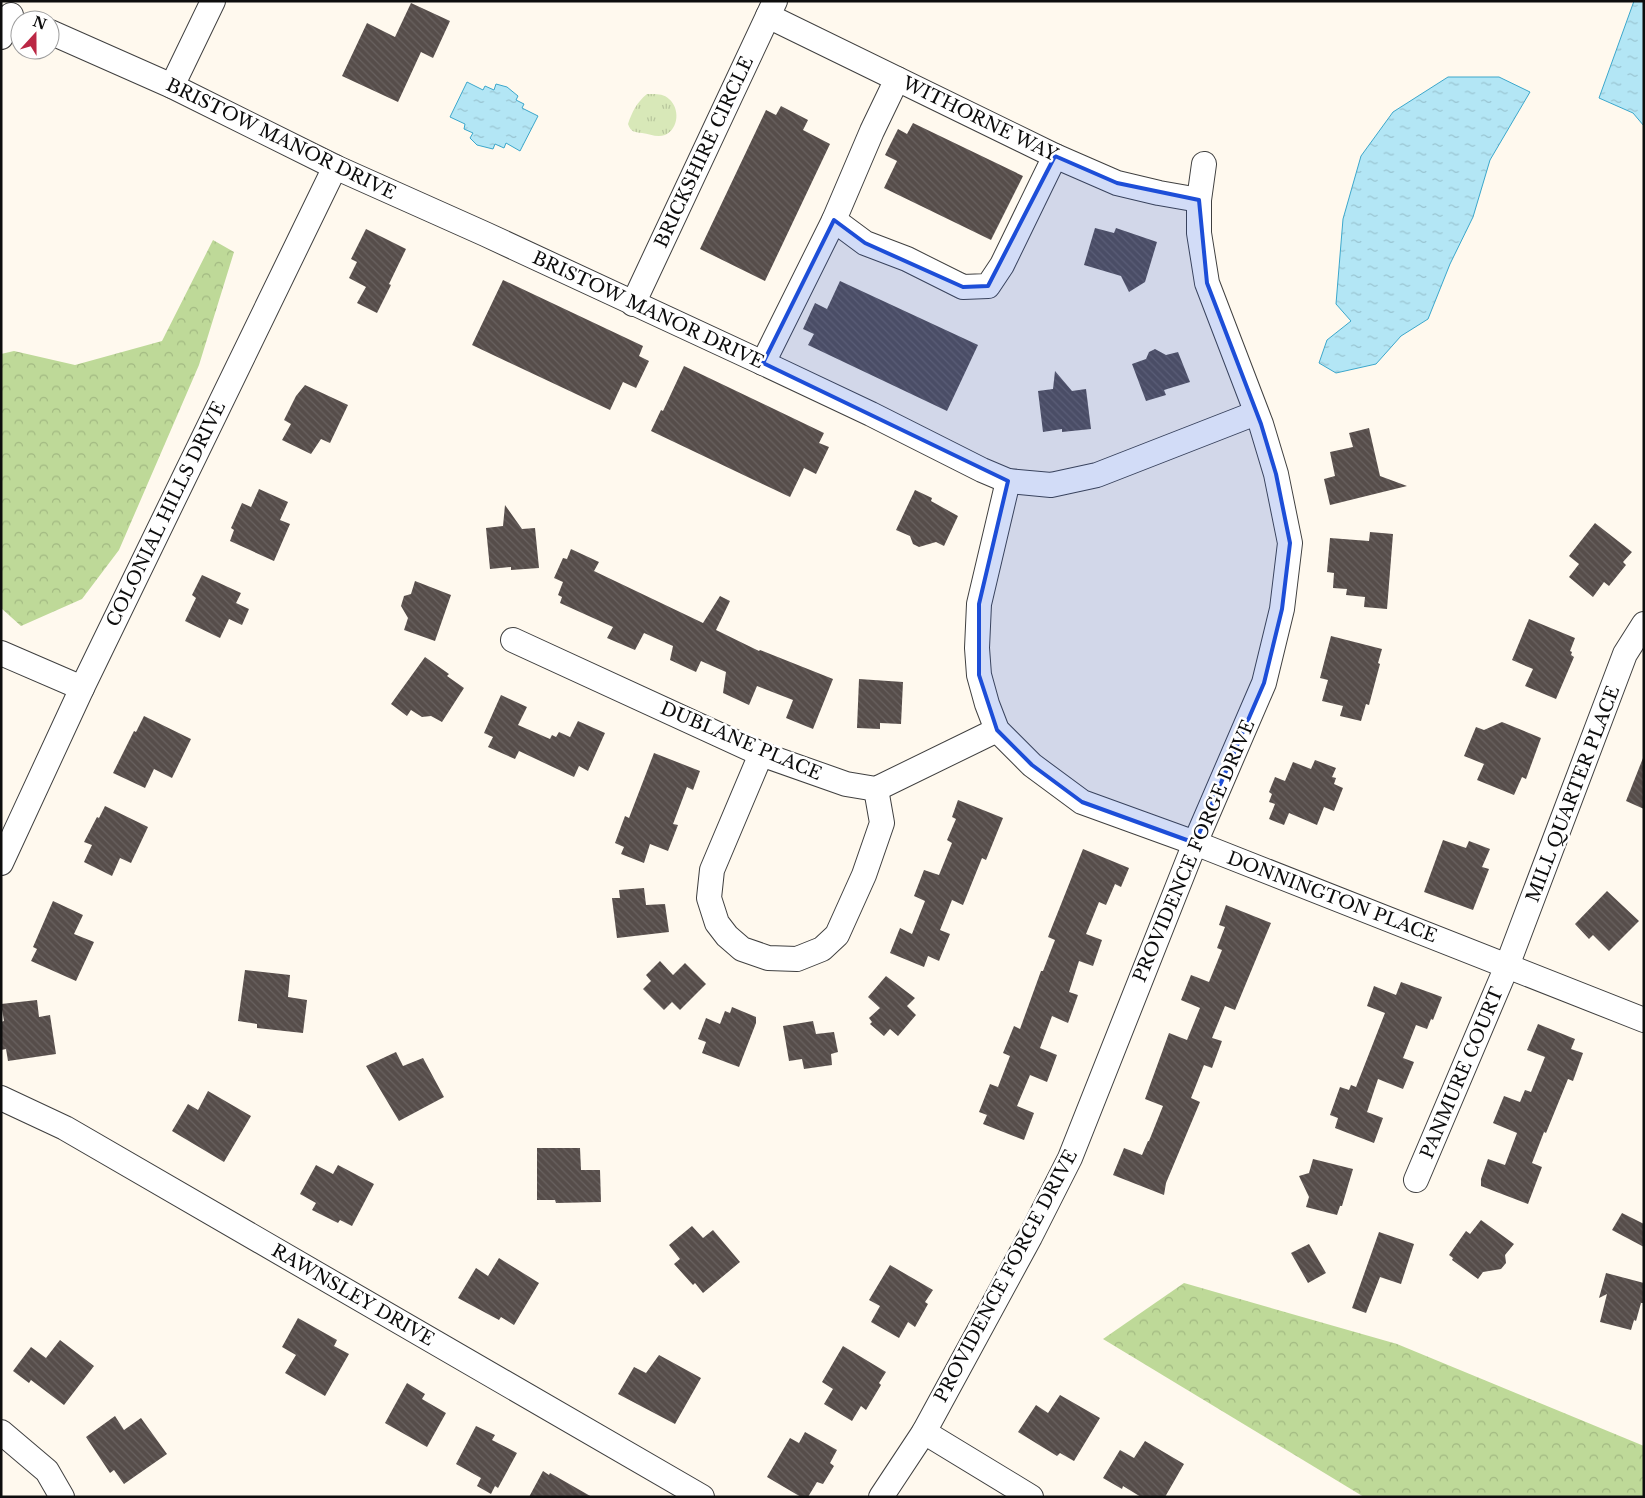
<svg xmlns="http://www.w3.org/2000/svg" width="1645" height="1498" font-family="'Libre Baskerville',serif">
<defs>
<pattern id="forest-crowns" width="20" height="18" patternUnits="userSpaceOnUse" patternTransform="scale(1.25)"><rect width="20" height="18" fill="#bed998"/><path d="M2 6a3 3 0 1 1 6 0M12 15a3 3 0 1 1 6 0" fill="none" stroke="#a2b982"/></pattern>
<pattern id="park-tufts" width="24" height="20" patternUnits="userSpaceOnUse" patternTransform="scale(1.25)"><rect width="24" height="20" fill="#d8e8b8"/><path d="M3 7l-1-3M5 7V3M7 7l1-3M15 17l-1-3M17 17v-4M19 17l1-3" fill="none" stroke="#b8c69d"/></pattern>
<pattern id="water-ripples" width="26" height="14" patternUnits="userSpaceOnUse" patternTransform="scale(1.25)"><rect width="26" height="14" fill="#b3e6f5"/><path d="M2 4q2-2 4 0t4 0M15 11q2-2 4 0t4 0" fill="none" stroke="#99c4d1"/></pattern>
<pattern id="building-back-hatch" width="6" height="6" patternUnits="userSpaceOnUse" patternTransform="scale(1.25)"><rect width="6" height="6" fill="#564d4a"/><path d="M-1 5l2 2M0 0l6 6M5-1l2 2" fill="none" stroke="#696260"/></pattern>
</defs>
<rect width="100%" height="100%" fill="#fff9ee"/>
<!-- forest -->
<g fill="url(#forest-crowns)">
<path d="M213,240L234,252L199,365L119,550L82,599L21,626L1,608V354L14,351L75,365L162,341Z"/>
<path d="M1184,1283L1397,1344L1644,1446V1497H1364L1103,1339Z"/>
</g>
<!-- park -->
<path fill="url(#park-tufts)" d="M647,94C654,94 663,93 669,99C680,108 679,129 665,135C657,138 650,134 642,133C634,132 631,132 628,124C632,112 637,102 647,94Z"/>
<!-- water -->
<g fill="url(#water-ripples)" stroke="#3ca7cb">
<path d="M1634,1H1644V126L1633,113L1599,98Z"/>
<path d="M1448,77H1499L1530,92L1490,160L1473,217L1450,264L1428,319L1401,336L1376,364L1336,373L1319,363L1327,340L1351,321L1336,304L1343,219L1361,156L1393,112Z"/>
<path d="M467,82L483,90L485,86L494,90L496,84L507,87L518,96L516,100L524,104L522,108L538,116L520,151L506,143L504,148L495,144L493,149L477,145L470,138L473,133L464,129L465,124L450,117Z"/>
</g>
<!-- building -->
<g fill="url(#building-back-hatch)">
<path d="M411,3L450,21L433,58L421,52L398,102L342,76L367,23L395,37Z"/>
<path d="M781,106L808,120L803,130L830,144L765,281L700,249L766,110L776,115Z"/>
<path d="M913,123L1023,176L991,240L884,188L897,161L885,155L898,129L907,134Z"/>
<path d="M1095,228L1114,233L1116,228L1157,242L1145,282L1129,292L1121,276L1084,265Z"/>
<path d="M366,229L406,249L389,284L391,285L377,313L357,303L366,287L349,278L357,262L351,259Z"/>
<path d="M503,280L643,346L639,356L649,361L636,388L623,382L610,410L472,345Z"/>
<path d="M840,281L978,345L947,411L808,345L814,334L803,329L815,303L827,309Z"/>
<path d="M1155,349L1166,355L1178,352L1190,382L1164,390L1166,395L1146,401L1132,364L1146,359L1149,352Z"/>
<path d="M684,366L824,433L819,443L829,447L816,474L804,468L790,497L651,431L661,410L663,411Z"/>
<path d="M1055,371L1072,391L1086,389L1091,429L1062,432V429L1043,432L1038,391L1053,389Z"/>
<path d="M305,385L348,405L330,443L321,439L311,454L282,440L291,424L284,420L296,396Z"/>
<path d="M1369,428L1380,476L1407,486L1330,505L1324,479L1335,476L1330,452L1353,447L1349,433Z"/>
<path d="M259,489L288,502L280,520L290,524L274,561L230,541L234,530L231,528L242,503L251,507Z"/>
<path d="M915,490L932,498L931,501L958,516L944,546L936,542L919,547L913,544L910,536L896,530Z"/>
<path d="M505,505L522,529L535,528L539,568L511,570V567L490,569L486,528L503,526Z"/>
<path d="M1595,523L1632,552L1623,562L1626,565L1609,586L1604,582L1593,597L1569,577L1579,564L1569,556Z"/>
<path d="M1370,532L1393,534L1387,609L1364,607L1365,597L1346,595L1347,589L1333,588L1334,573L1327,572L1330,538L1369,541Z"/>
<path d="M571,549L599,562L594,571L703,623L720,596L730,601L716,630L759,651L760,650L833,679L813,729L786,718L793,700L757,686L749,705L723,693L726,672L701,661L696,672L670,660L673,646L644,633L635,650L607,638L613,627L560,603L562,597L558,595L563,582L554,578L563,558L567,559Z"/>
<path d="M202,575L241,593L236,603L249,609L242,625L229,619L220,638L185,621L196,598L192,595Z"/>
<path d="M415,581L451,595L435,641L404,630L408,618L401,606L404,596L411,594Z"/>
<path d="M1529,619L1575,638L1570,651L1572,652L1571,655L1574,657L1556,699L1525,686L1533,669L1512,660Z"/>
<path d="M1331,636L1382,649L1378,663L1380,664L1369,705L1366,704L1361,721L1340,716L1343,706L1322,701L1328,680L1320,678Z"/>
<path d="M425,657L449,674L447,676L464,688L442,722L431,716L422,717L411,710L407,716L391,704Z"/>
<path d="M859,679L903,682L901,724L880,723V729L857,728Z"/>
<path d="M501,695L527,707L518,725L550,739L552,735L556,737L559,732L570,737L578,721L605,733L588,771L579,766L574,777L519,751L515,759L488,747L493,737L484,733Z"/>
<path d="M144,716L191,739L172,778L154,769L145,788L113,773L134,731L136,732Z"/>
<path d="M1502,722L1541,738L1526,779L1522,777L1514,795L1477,780L1484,764L1464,756L1476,727L1484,730Z"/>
<path d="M654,753L700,771L693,790L687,787L673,824L678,825L668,851L650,844L644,863L621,854L624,847L615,843L625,816L629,818Z"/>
<path d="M1643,758H1644V809L1626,801Z"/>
<path d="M1315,760L1336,768L1332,777L1336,778L1334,784L1343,788L1334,811L1324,807L1317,825L1289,813L1284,825L1269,819L1275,804L1269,802L1272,794L1269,792L1275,777L1285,781L1293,762L1311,769Z"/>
<path d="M958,800L1003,818L986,860L982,858L963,905L952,900L940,930L950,934L939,961L928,956L924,967L890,953L900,928L912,934L925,901L914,896L924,870L939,875L952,843L947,840L956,819L952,817Z"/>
<path d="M105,806L148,827L131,863L120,858L112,876L84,862L92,845L84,842L97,817L99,818Z"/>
<path d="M1443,840L1466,848L1469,841L1490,849L1482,867L1489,869L1473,910L1424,892Z"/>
<path d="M1083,849L1129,868L1121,887L1115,884L1106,905L1099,902L1086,934L1102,940L1093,966L1079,961L1069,992L1078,995L1068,1023L1052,1016L1040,1048L1057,1055L1047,1082L1030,1075L1017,1106L1034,1113L1024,1140L983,1124L987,1115L979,1112L990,1084L998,1087L1010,1056L1003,1053L1014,1026L1020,1029L1041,971H1043L1055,940L1048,937Z"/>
<path d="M644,888L646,905L665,904L669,932L617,938L612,898H620L619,890Z"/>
<path d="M1607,891L1639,921L1609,951L1593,935L1589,939L1575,924Z"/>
<path d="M53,901L83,915L74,934L94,942L76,981L31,961L37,949L33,947Z"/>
<path d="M1226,905L1271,923L1235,1010L1225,1006L1212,1038L1222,1041L1212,1068L1204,1065L1191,1098L1200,1102L1166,1183L1164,1195L1113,1175L1124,1148L1142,1155L1148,1141H1149L1163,1106L1145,1099L1169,1033L1187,1040L1200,1008L1181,1000L1191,975L1209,982L1222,950L1217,948L1225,927L1219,925Z"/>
<path d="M660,961L673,975L685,963L706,984L680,1010L672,1002L664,1010L643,989L651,981L646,975Z"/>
<path d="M245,970L290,975L288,997L307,1000L303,1033L257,1028V1024L238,1021Z"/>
<path d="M886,976L915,998L907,1006L916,1015L898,1036L890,1029L884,1036L870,1024L872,1022L869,1018L880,1008L868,997Z"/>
<path d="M1401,982L1442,997L1433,1020L1431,1019L1427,1029L1416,1025L1403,1058L1414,1062L1403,1089L1378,1079L1367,1112L1383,1118L1374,1143L1335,1128L1338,1118L1330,1115L1340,1087L1349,1090L1351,1085L1356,1087L1385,1013L1367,1006L1374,986L1396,995Z"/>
<path d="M37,1000L39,1017L50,1015L56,1054L8,1061L6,1049L1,1050V1022L4,1021L1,1004Z"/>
<path d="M732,1007L756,1017V1023L739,1067L702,1053L706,1042L698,1039L706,1018L720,1024L725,1011L730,1013Z"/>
<path d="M813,1021L816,1034L834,1032L838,1052L831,1054L832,1065L804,1069L802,1059L789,1061L783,1026Z"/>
<path d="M1538,1024L1575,1039L1571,1049L1583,1053L1573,1081L1568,1079L1546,1133L1544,1132L1532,1163L1542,1167L1528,1204L1481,1186V1179L1488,1159L1505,1165L1517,1133L1493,1123L1504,1096L1520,1102L1525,1090L1531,1092L1545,1057L1527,1050Z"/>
<path d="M396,1052L403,1066L423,1058L444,1097L399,1121L366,1066Z"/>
<path d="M208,1091L251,1116L224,1162L172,1131L188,1104L198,1110Z"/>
<path d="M537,1148H580L581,1170H600L601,1202L556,1203L555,1200H537Z"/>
<path d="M1313,1159L1353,1169L1342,1206H1340L1337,1215L1306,1207L1309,1197L1299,1176L1309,1173Z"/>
<path d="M316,1165L333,1174L338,1165L374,1184L352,1226L340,1220L338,1223L312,1210L316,1203L300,1194Z"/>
<path d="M1622,1213L1644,1224V1247L1612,1230Z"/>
<path d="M1481,1220L1514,1244L1505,1255L1506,1263L1501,1269L1483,1272L1478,1279L1452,1260L1453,1258L1449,1255L1466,1231L1470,1234Z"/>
<path d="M692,1226L703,1238L713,1230L740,1262L703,1293L695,1283L693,1285L674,1264L680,1259L669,1245Z"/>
<path d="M1379,1232L1414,1244L1401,1284L1380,1277L1366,1313L1352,1308Z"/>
<path d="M1309,1244L1326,1273L1308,1283L1291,1253Z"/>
<path d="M499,1258L539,1283L514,1325L501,1317L499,1320L458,1298L476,1268L488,1276Z"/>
<path d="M890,1265L933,1290L925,1302L928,1304L915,1327L908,1322L899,1338L871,1322L880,1306L869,1300Z"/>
<path d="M1606,1273L1644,1283V1303H1641L1636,1321L1634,1320L1631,1330L1600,1322L1607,1294L1599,1298Z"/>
<path d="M298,1318L337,1340L334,1346L349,1354L325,1396L285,1373L296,1355L282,1347Z"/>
<path d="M60,1340L94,1366L64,1405L31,1380L29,1383L13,1371L31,1347L46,1358Z"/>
<path d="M843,1346L886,1372L879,1383L881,1385L866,1410L861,1406L852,1421L824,1404L833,1389L822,1382Z"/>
<path d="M659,1355L701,1378L675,1424L618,1394L634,1367L646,1373Z"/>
<path d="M407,1383L425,1394L422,1399L446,1413L427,1447L385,1423Z"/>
<path d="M1060,1395L1100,1418L1074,1461L1060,1453L1057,1456L1018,1432L1036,1405L1048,1413Z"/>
<path d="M115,1416L124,1430L141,1418L167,1454L124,1484L114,1470L110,1473L86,1437Z"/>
<path d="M476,1426L495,1435L492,1440L517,1453L498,1488L495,1486L491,1494L477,1486L481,1478L456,1464Z"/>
<path d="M805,1432L837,1450L830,1463L834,1466L823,1484L817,1482L808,1497H801L767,1477L790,1438L799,1443Z"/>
<path d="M1145,1441L1184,1464L1165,1497H1141L1123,1486L1122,1489L1103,1478L1120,1450L1134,1458Z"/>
<path d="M543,1471L549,1475L550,1473L592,1497H529Z"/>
</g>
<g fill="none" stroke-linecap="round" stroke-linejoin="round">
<!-- street casing -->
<g stroke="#404040" stroke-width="26">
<g id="street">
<path d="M768,16L1055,156L1117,183L1159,193L1199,200"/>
<path d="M50,32L172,86L335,167L485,234L763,363L871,414L982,470L1008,481L1051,485L1097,475L1256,413"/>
<path d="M1,37L11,15"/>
<path d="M897,79L872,131L834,220L865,243L907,259L963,287L988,286L1002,265L1055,156"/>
<path d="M172,86L213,1"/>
<path d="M633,304L775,1"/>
<path d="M763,363L834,220"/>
<path d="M1008,481L979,604L977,648L979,675L987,704L997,730L1032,765L1082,802L1195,843L1644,1020"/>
<path d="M513,640L761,754L846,784L876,789L997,730"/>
<path d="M1,653L82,688"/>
<path d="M761,754L712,870L709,898L717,923L727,936L742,949L768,958L797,959L822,949L837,935L864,875L882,823L876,789"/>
<path d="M1,863L82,688L335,167"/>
<path d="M1,1098L65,1128L702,1497"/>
<path d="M1416,1180L1507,966L1625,654L1644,624"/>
<path d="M1,1432L47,1471L62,1497"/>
<path d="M924,1432L1031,1497"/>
<path d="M881,1497L924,1432L1030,1237L1070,1158L1195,843L1264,683L1282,609L1290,543L1276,474L1261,424L1207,283L1199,233V200L1204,164"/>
</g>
</g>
<!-- street -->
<use href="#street" stroke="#fff" stroke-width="24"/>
</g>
<!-- marked area -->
<path fill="#1d4ed8" fill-opacity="0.2" stroke="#1d4ed8" stroke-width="4" stroke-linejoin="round" d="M1055,156L1117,183L1199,200L1207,283L1261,424L1276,474L1290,543L1282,609L1264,683L1195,843L1082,802L1032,765L997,730L979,675V604L1008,481L763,363L834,220L865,243L963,287L988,286Z"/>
<g text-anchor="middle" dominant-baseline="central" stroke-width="5" stroke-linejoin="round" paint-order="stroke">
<!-- street labels -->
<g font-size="18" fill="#0d0d0d" stroke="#fff">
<text transform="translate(980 119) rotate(26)">WITHORNE WAY</text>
<text transform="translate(281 139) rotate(26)">BRISTOW MANOR DRIVE</text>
<text transform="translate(704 152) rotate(-65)">BRICKSHIRE CIRCLE</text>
<text transform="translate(648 310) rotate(25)">BRISTOW MANOR DRIVE</text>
<text transform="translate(166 514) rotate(-64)">COLONIAL HILLS DRIVE</text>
<text transform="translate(741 741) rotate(23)">DUBLANE PLACE</text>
<text transform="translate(1573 794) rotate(-69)">MILL QUARTER PLACE</text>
<text transform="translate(1194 851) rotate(-67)">PROVIDENCE FORGE DRIVE</text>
<text transform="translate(1332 897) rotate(21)">DONNINGTON PLACE</text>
<text transform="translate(1462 1073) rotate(-67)">PANMURE COURT</text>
<text transform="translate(1006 1276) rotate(-62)">PROVIDENCE FORGE DRIVE</text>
<text transform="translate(353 1295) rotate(30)">RAWNSLEY DRIVE</text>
</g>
</g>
<!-- border -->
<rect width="1645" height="1498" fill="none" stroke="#0d0d0d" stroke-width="5"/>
<!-- north arrow -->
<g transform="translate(35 35) rotate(21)"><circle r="24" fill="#ffffff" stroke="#9e9e9e"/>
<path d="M0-4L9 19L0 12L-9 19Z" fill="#bb2744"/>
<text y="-8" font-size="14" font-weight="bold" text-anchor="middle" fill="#0d0d0d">N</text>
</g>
</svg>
